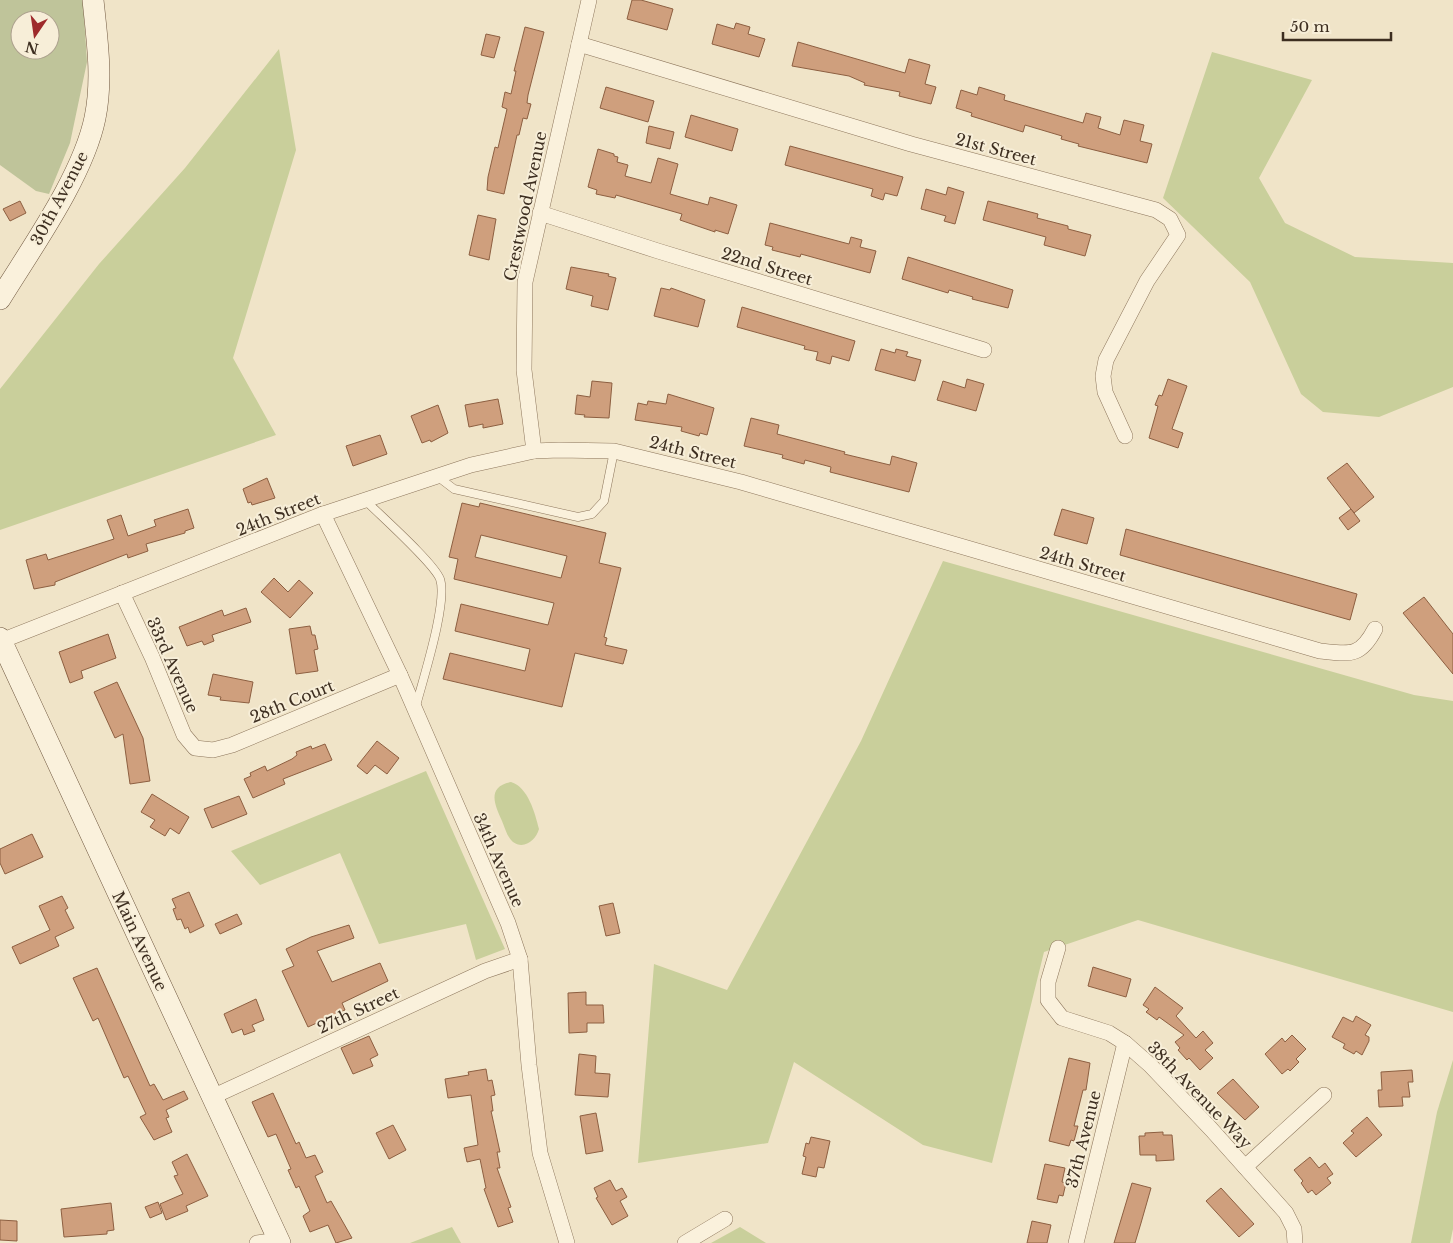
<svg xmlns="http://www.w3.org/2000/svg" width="1453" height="1243" font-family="'Libre Baskerville',serif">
<rect width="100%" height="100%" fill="#f0e4c8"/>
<!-- green -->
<g fill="#c9cf9b">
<path d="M279,49L296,150L233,358L276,435L0,530V389L99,264L185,168Z"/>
<path d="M1212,52L1312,80L1259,178L1285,223L1355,257L1453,263V387L1379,417L1323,412L1301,394L1250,282L1163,198Z"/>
<path d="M943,561L1414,695L1453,701V1012L1138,920L1044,952L992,1163L923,1145L794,1062L768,1143L638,1163L654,964L727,990L861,741Z"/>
<path d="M426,771L505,949L476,960L466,924L379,944L340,853L260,885L231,851Z"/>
<path d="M511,782C528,787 535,813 539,829C536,840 524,850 513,842C507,837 505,828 502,821C495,805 486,787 511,782Z"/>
<path d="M1453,1060V1229L1450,1243H1411L1437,1112Z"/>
<path d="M452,1227L461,1243H410Z"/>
<path d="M740,1227L766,1243H711Z"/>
</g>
<!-- cemetery -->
<path fill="#bfc49a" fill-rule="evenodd" d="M0,0H83L87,62L70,143L49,194L36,191L0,165ZM20,20H50V50H20Z"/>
<!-- building -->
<g fill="#cf9f7d" stroke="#8d5f41" fill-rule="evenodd">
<path d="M632,0H641L673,9L667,30L627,19Z"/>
<path d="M736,23L750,27L748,34L765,39L759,57L712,44L717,24L734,29Z"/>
<path d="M525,27L544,32L528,95L527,103L531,104L527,119L523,118L519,135H517L504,194L487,190L488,177L495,147L498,148L507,109L502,107L505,92L511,94L516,71H514Z"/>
<path d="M486,34L500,37L494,58L481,55Z"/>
<path d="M798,42L905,73L909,59L930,65L925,84L936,87L931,104L899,96L900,92L864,85L865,83L849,76L792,66Z"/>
<path d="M606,87L654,101L648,122L600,108Z"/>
<path d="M979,87L1005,95L1004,100L1083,123L1086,113L1101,117L1098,128L1120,135L1124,120L1144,125L1140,141L1152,144L1147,163L1078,146L1079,144L1061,139L1062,136L1025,125L1023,132L1007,127L971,116L972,113L956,108L961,90L977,95Z"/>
<path d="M691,115L738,129L732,151L685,137Z"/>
<path d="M649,126L674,132L670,149L646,143Z"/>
<path d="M790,146L903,177L897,196L885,193L883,200L871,196L873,189L785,165Z"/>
<path d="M598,149L614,154V156L618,157L617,162L628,165L625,176L651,183L658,158L678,164L670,194L708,205L710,197L737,205L728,234L715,230V232L680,220L682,214L616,195L615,198L596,194L597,190L588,187Z"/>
<path d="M948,187L964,192L955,224L944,221L946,216L921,209L926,189L946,195Z"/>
<path d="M20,201L26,213L10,221L3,209Z"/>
<path d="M988,201L1038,214L1037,218L1068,226V229L1091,235L1085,256L1044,245L1046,237L983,220Z"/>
<path d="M478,215L496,219L489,260L469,255Z"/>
<path d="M770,223L849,244L851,237L862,240L860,247L876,251L870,273L801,254L800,257L772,250L773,247L765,245Z"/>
<path d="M908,257L1013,290L1008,308L972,299L973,297L949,290L948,293L902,279Z"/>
<path d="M571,267L609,274L608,276L616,278L608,310L591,306L593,296L566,289Z"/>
<path d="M661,288L670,290L671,288L705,300L698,327L654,316Z"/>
<path d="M742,307L855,341L849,361L832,356L830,364L816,360L818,352L804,349L805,346L737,327Z"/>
<path d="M881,349L895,353L896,349L908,352L906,356L921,360L915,381L875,370Z"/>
<path d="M967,379L984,384L976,411L937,400L943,381L965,388Z"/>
<path d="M1168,379L1187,386L1172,429L1183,433L1178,448L1149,438L1158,406L1155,405L1159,395L1162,396Z"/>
<path d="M592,381L612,383L609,418L584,417L585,415L575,414L577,395L590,397Z"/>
<path d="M668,394L714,408L707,435L700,433L699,436L681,431L682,427L635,420L638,403L647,405L648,401L666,404Z"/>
<path d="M498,399L503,424L483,428V424L469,427L465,405Z"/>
<path d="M438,405L448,433L431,442L430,440L422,443L411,416Z"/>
<path d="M751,418L779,425L777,434L845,452L844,454L890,465L892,456L917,463L909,492L830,472L831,467L805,460L804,464L782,458L783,455L744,446Z"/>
<path d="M380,435L387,454L353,466L346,446Z"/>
<path d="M1347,463L1374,497L1354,513L1327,478Z"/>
<path d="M267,478L275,498L252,505L251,502L248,503L243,489Z"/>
<path d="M462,503L479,507L480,503L606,533L599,563L621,568L604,637L607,638L605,645L627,650L623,664L575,653L562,707L443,679L450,653L525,671L530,649L455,631L461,604L548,625L554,603L454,579L458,559L449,557ZM481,535L567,556L561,578L475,557Z"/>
<path d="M188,509L194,528L185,531V533L146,544L148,551L128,558L127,554L55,582V585L34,589L26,560L46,554L48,560L114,539L107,520L121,515L128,536L156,526L154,520Z"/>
<path d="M1062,509L1094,518L1087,544L1054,535Z"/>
<path d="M1351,509L1360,521L1348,530L1339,518Z"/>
<path d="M1126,529L1357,594L1350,620L1120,555Z"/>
<path d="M274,578L288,592L299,580L313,593L290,618L261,592Z"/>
<path d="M1424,597L1453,634V674L1403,613Z"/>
<path d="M246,608L251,622L212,635L214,641L204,645L202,641L187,646L179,627L222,610L224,616Z"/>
<path d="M310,626L312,635H315L318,649L314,650L318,671L296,674L289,629Z"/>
<path d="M108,634L116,658L81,671L83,678L70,683L59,652Z"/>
<path d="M213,674L253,682L249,703L220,700L221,697L208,695Z"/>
<path d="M117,682L143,738L150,781L130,784L123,734L115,738L94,692Z"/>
<path d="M377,741L399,758L387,774L375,765L367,774L357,766Z"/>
<path d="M325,744L332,760L283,779L285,784L253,798L244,779L251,776L250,773L265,766L267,771L292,759L297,755L296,752L311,746L312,749Z"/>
<path d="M152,794L189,817L179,834L170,828L165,836L150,827L155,820L141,812Z"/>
<path d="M239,796L247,814L212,828L204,809Z"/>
<path d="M32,834L43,857L5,874L0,863V849Z"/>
<path d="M189,892L204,926L190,933L188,927L185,929L181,919L177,920L173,909L176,908L172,899Z"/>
<path d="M62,896L68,908L65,910L74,928L55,937L59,946L20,964L12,947L50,930L39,906Z"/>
<path d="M613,903L620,933L606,936L599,906Z"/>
<path d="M237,914L242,924L220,934L215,924Z"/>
<path d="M349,925L354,938L317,951L332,982L380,963L388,981L342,1003L345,1010L308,1027L282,971L294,966L286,949L311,937Z"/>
<path d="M1093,967L1131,979L1126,997L1088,986Z"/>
<path d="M97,968L150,1086L154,1084L163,1100L184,1091L188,1099L166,1110L169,1117L166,1118L172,1132L154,1140L140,1117L146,1114L128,1076L124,1078L98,1018L93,1021L73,978Z"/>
<path d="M1155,987L1183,1008L1176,1016L1196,1038L1203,1031L1213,1043L1205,1050L1213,1058L1200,1070L1189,1058L1187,1060L1178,1050L1180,1048L1175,1042L1184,1035L1159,1017L1157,1020L1146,1012L1149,1009L1143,1005Z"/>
<path d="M586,992V1005H603L604,1023H587V1032L569,1033L568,993Z"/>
<path d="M256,999L264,1020L252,1025L255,1031L244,1035L242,1029L232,1033L224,1014Z"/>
<path d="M1356,1016L1371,1025L1365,1035L1369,1037V1041L1362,1055L1356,1051L1354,1054L1343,1048L1345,1044L1332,1037L1343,1017L1353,1022Z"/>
<path d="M1292,1035L1306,1049L1296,1059L1299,1062L1290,1071L1288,1069L1282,1074L1265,1054L1282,1038L1285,1042Z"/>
<path d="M369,1036L378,1055L370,1059L373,1066L353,1074L341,1048Z"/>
<path d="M579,1054L596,1056L595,1073L610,1074L608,1097L575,1095Z"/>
<path d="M1069,1058L1090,1063L1086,1090H1083L1074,1126H1078L1074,1141L1071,1140L1069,1146L1049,1141Z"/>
<path d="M486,1069L488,1081L492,1080L495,1095L491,1096L493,1111H491L500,1152H497L500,1168H497L511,1207L508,1208L513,1222L498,1227L484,1189L486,1188L480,1159L467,1162L464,1148L478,1145L471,1095L448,1098L445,1079L469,1075L468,1072Z"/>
<path d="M1412,1070L1413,1082H1408L1410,1097H1402L1403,1106L1379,1107L1378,1090H1382L1381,1072Z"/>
<path d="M1233,1079L1259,1107L1245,1120L1217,1093Z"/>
<path d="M273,1093L296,1144L299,1142L306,1158L315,1155L323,1172L315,1176L327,1203L331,1201L352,1238L336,1243L328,1225L310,1232L303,1216L310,1211L299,1186L296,1188L288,1170L291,1169L276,1134L268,1137L252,1102Z"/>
<path d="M596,1113L603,1151L586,1154L580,1116Z"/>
<path d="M1367,1117L1382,1135L1356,1157L1343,1143L1354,1133L1351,1131Z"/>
<path d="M393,1125L406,1150L389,1159L376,1133Z"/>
<path d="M1163,1132V1135H1172L1174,1160L1156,1161V1155H1140L1139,1136H1145V1133Z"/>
<path d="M811,1137L830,1141L824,1168L818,1167L816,1177L802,1174L806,1157L803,1156L806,1143L809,1144Z"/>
<path d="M187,1154L208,1196L186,1206L188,1211L166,1220L160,1204L183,1194L174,1176L178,1175L172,1162Z"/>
<path d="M1310,1157L1319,1168L1325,1163L1333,1174L1327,1178L1331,1183L1316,1195L1312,1190L1308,1193L1301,1183L1303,1181L1294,1170Z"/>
<path d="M1045,1164L1065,1168L1062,1182L1066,1183L1063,1196L1059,1195L1057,1203L1037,1199Z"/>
<path d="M610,1180L616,1191L622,1188L627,1197L620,1201L628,1216L612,1225L596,1198L598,1197L594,1188Z"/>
<path d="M1132,1183L1151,1188L1141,1223L1135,1243H1114Z"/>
<path d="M1221,1188L1254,1224L1239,1237L1206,1201Z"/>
<path d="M158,1202L162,1213L150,1218L145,1207Z"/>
<path d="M111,1203L114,1230L107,1231V1234L64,1237L61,1209Z"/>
<path d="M0,1220L17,1221V1241L0,1240Z"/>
<path d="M1032,1221L1051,1225L1047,1243H1027Z"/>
</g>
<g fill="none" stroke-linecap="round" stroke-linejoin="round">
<!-- lane casing -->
<g stroke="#8d765c" stroke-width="9">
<g id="lane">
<path d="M437,476L454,489L578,517L592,514L604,501L614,451"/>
<path d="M366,501C381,516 434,563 440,579C448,602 423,679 416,706"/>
</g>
</g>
<!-- street casing -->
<g stroke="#8d765c" stroke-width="16">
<g id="street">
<path d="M579,44L911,144L1156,210L1170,219L1178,235L1147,281L1106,360L1103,376L1105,392L1125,436"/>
<path d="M540,213L658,251L984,350"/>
<path d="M534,451L524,370L525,282L589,0"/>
<path d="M323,514L400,675L508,923L520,959L529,1065L540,1153L567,1243"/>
<path d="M122,593L152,657L184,735L195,748L213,750L232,745L400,675"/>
<path d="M1,641L323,514L471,465L534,451L559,450L614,451L741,482L1320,651C1349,654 1360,658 1375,629"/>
<path d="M1058,948L1048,982V1000L1062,1018L1109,1033L1125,1043L1150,1065L1211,1129L1286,1213L1294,1229L1295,1243"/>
<path d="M212,1097L485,971L520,959"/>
<path d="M1245,1167L1324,1095"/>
<path d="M257,1243L279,1240"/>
<path d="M685,1243L725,1219"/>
<path d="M1076,1243L1125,1043"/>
</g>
</g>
<!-- secondary casing -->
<g stroke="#6f573f" stroke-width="22">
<g id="secondary">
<path d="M0,299C32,247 83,176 95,118C103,79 97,39 93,0"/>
<path d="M0,638L280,1243"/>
</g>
</g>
<!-- lane -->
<use href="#lane" stroke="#faf1dc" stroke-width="8"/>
<!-- street -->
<use href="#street" stroke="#faf1dc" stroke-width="15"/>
<!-- secondary -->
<use href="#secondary" stroke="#faf1dc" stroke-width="21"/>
</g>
<g text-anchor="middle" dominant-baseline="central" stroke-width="4" stroke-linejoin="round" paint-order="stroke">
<!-- street labels -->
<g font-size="16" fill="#3d2e20" stroke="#f7eed8">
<text transform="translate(996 149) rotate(15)">21st Street</text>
<text transform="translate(59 198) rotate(-62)">30th Avenue</text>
<text transform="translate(525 206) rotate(-78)">Crestwood Avenue</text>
<text transform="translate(767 266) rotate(17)">22nd Street</text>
<text transform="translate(693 452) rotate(14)">24th Street</text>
<text transform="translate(278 514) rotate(-22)">24th Street</text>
<text transform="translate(1083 564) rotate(16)">24th Street</text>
<text transform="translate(173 665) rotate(66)">33rd Avenue</text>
<text transform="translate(292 701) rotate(-22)">28th Court</text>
<text transform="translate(499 860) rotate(66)">34th Avenue</text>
<text transform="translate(140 941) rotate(65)">Main Avenue</text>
<text transform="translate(358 1010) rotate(-25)">27th Street</text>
<text transform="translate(1200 1095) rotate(46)">38th Avenue Way</text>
<text transform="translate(1083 1139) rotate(-76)">37th Avenue</text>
</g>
</g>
<!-- north arrow -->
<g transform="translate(35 35) rotate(193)"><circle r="24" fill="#f7eed8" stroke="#ada18e"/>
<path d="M0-4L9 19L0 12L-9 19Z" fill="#9e2a2b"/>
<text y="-8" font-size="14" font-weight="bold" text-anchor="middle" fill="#3d2e20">N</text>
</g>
<!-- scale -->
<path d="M1283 32v8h108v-8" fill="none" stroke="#3d2e20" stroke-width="2.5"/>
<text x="1290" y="32" font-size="15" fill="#3d2e20" stroke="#f7eed8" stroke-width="4" paint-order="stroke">50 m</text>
</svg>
